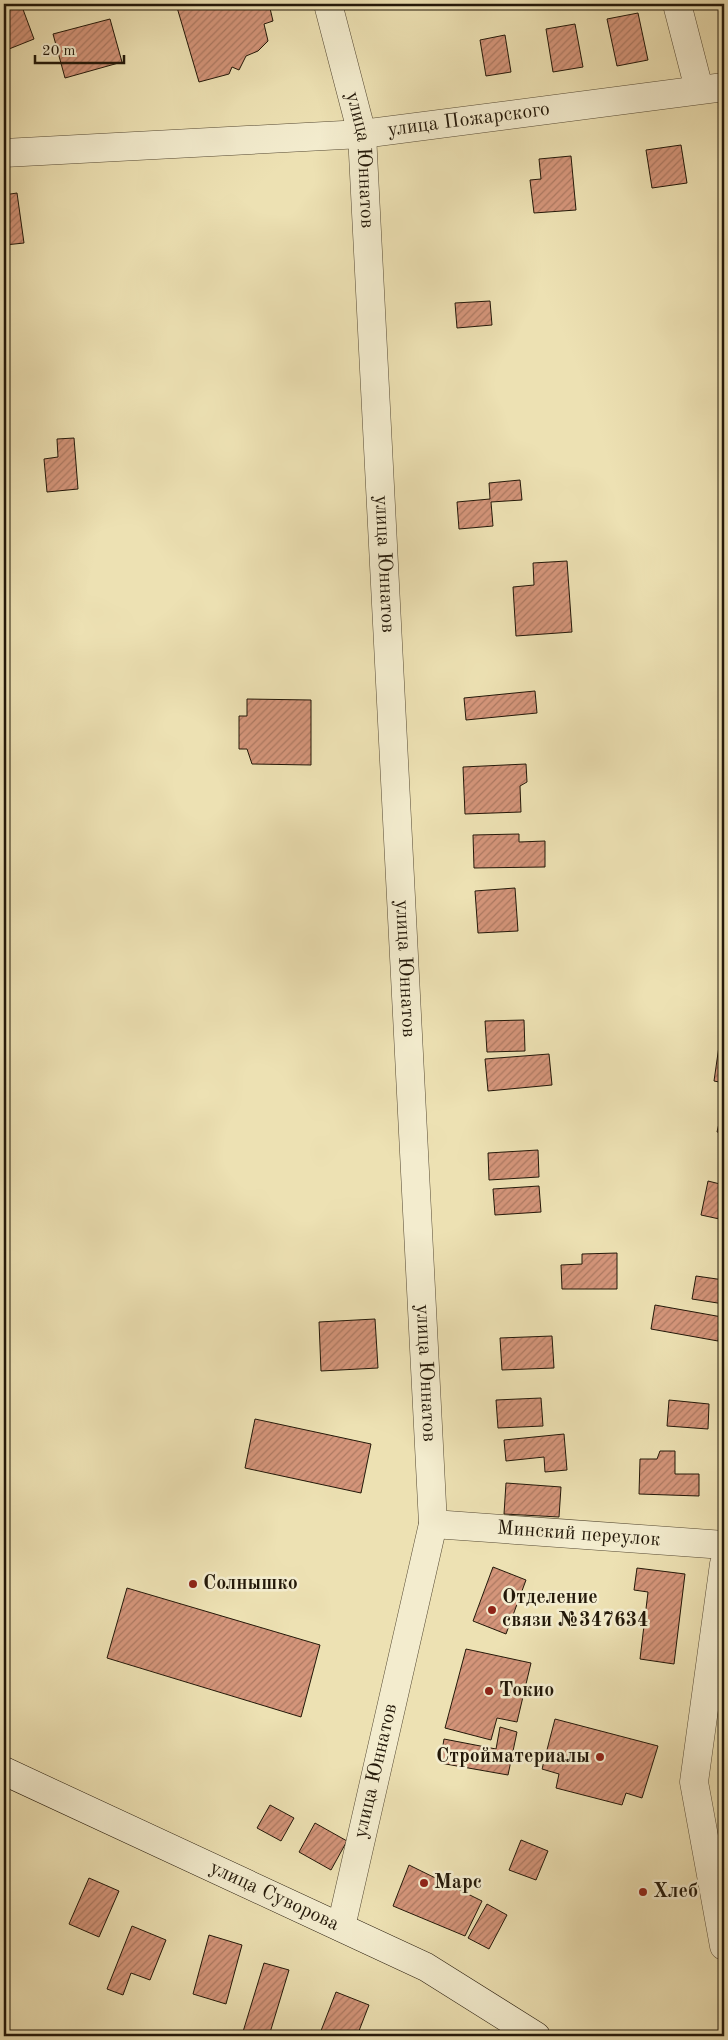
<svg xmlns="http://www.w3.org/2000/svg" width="728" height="2040" font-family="'Old Standard TT',serif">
<defs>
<pattern id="building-hatch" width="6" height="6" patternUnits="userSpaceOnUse" patternTransform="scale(1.25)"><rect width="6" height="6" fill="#d4957a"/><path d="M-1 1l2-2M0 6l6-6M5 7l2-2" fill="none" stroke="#ac7962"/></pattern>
</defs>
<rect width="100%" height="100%" fill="#ede1b3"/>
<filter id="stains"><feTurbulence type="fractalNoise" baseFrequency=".004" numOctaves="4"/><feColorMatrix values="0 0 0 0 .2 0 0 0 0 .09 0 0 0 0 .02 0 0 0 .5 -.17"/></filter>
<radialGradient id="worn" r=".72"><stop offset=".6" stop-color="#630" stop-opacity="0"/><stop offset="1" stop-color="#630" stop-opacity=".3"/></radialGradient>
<!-- building -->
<g fill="url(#building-hatch)" stroke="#231809">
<path d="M4,4H21L34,39L4,51Z"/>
<path d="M176,4H269L273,21L264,24L268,41L258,51L246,56L239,70L232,67L229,74L199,82Z"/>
<path d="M638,13L648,60L617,66L607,19Z"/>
<path d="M110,19L122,62L65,78L53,34Z"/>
<path d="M575,24L583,67L553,72L546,29Z"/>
<path d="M505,35L511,72L486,76L480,40Z"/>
<path d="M681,145L687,183L652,188L646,150Z"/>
<path d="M571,156L576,210L534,213L530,180L541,179L539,159Z"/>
<path d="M17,193L24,243L5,245L6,259H4V195Z"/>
<path d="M490,301L492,325L457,328L455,303Z"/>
<path d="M74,438L78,489L47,492L44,459L58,457L57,439Z"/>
<path d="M520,480L522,500L491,502L493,526L459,529L457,502L490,499L489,483Z"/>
<path d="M567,561L572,632L516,636L513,587L534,585L533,563Z"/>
<path d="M535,691L537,713L466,720L464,698Z"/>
<path d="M247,699L311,700V765L252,764L247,749H239V716H247Z"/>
<path d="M526,764L527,782L520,786L521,812L465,814L463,767Z"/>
<path d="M519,834V842L545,841V867L474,868L473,835Z"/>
<path d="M515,888L518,931L478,933L475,891Z"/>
<path d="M524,1020L525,1051L487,1052L485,1021Z"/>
<path d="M719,1046L724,1047V1083L714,1081Z"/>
<path d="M549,1054L552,1085L488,1091L485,1059Z"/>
<path d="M723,1106H724V1133L717,1132Z"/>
<path d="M538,1150L539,1177L489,1180L488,1153Z"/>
<path d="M708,1181L724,1185V1220L701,1215Z"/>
<path d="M539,1186L541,1212L495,1215L493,1189Z"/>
<path d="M617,1253V1289H562L561,1265L582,1264V1254Z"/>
<path d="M696,1276L724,1280V1304L692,1299Z"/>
<path d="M655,1305L722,1317L718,1341L651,1329Z"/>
<path d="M375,1319L378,1368L321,1371L319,1322Z"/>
<path d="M552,1336L554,1368L502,1370L500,1338Z"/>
<path d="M541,1398L543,1426L498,1428L496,1400Z"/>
<path d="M669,1400L709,1404L708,1429L667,1426Z"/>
<path d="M255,1419L371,1444L361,1493L245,1468Z"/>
<path d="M564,1434L567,1470L545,1472L544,1457L506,1461L504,1440Z"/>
<path d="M660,1451H675V1474H699V1496L639,1494L640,1459H657Z"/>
<path d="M506,1483L561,1487L559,1517L504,1514Z"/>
<path d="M493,1567L526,1580L506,1634L473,1621Z"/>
<path d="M637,1568L685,1574L674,1664L640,1659L648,1592L634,1590Z"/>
<path d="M127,1588L320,1645L301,1717L107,1658Z"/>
<path d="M466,1649L531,1663L517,1722L497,1718L491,1740L445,1728Z"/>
<path d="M555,1719L658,1746L642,1798L626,1793L622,1805L556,1788L559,1774L542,1769Z"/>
<path d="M500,1727L517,1732L508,1775L440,1763L444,1739L496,1749Z"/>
<path d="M270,1805L294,1818L281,1841L257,1828Z"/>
<path d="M315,1823L347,1841L331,1870L299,1852Z"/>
<path d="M521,1840L548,1851L536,1880L509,1870Z"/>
<path d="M409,1865L482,1901L465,1936L393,1906Z"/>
<path d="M89,1878L119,1891L99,1937L69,1924Z"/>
<path d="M487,1904L507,1915L489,1949L468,1938Z"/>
<path d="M132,1926L166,1940L150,1980L131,1973L123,1995L107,1989Z"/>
<path d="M209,1935L242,1945L226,2004L193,1994Z"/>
<path d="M264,1963L289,1970L269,2036H247L242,2035Z"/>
<path d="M336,1992L369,2005L357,2036H319Z"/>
</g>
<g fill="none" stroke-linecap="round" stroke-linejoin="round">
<!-- minor casing -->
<g stroke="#564a34" stroke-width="29">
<g id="minor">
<path id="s1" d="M328,4L362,134L433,1524L341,1927"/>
<path d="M677,4L699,89"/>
<path id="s2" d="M4,153L362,134L724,87"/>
<path id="s3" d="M433,1524L724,1545"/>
<path d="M724,1564L694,1782L724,1946"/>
</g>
</g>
<!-- secondary casing -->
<g stroke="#231809" stroke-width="29">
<g id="secondary">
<path id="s4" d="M4,1771L426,1967L536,2036"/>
</g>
</g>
<!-- minor -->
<use href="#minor" stroke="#f3ecce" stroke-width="28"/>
<!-- secondary -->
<use href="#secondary" stroke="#f3ecce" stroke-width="28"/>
</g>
<!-- markers -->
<g fill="#8f2418" stroke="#f3ecce" stroke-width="2">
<circle cx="193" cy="1584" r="5"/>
<circle cx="492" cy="1610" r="5"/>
<circle cx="489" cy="1691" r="5"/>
<circle cx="600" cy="1757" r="5"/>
<circle cx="424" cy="1883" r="5"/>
<circle cx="643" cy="1892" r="5"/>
</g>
<g text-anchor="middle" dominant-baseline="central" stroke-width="5" stroke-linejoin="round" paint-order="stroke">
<!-- street labels -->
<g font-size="20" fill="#231809" stroke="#f3ecce">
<text stroke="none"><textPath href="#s2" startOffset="466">улица Пожарского</textPath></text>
<text stroke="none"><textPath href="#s1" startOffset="160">улица Юннатов</textPath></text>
<text stroke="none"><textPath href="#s1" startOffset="565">улица Юннатов</textPath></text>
<text stroke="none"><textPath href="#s1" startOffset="970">улица Юннатов</textPath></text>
<text stroke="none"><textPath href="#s1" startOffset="1375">улица Юннатов</textPath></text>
<text stroke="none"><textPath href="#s3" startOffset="146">Минский переулок</textPath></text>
<text transform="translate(376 1771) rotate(-77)">улица Юннатов</text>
<text stroke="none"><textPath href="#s4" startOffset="298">улица Суворова</textPath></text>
</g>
<!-- poi labels -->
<g font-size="20" font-weight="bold" fill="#231809" stroke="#f3ecce" text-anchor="start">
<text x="203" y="1584">Солнышко</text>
<text x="502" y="1598">Отделение<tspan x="502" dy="23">связи №347634</tspan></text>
<text x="499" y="1691">Токио</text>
<text x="590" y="1757" text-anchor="end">Стройматериалы</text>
<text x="434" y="1883">Марс</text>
<text x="653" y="1892">Хлеб</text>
</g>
</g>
<!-- margin -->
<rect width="728" height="2040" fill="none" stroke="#ede1b3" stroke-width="20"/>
<rect x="5" y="5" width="718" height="2030" fill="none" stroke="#231809" stroke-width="2.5"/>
<rect x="10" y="10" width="708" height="2020" fill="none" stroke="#231809"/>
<!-- scale -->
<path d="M35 55v8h89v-8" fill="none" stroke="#231809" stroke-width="2.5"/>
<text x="42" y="55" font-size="15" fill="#231809" stroke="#f3ecce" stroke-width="4" paint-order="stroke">20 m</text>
<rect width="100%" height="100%" filter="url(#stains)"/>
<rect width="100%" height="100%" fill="url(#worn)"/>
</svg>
